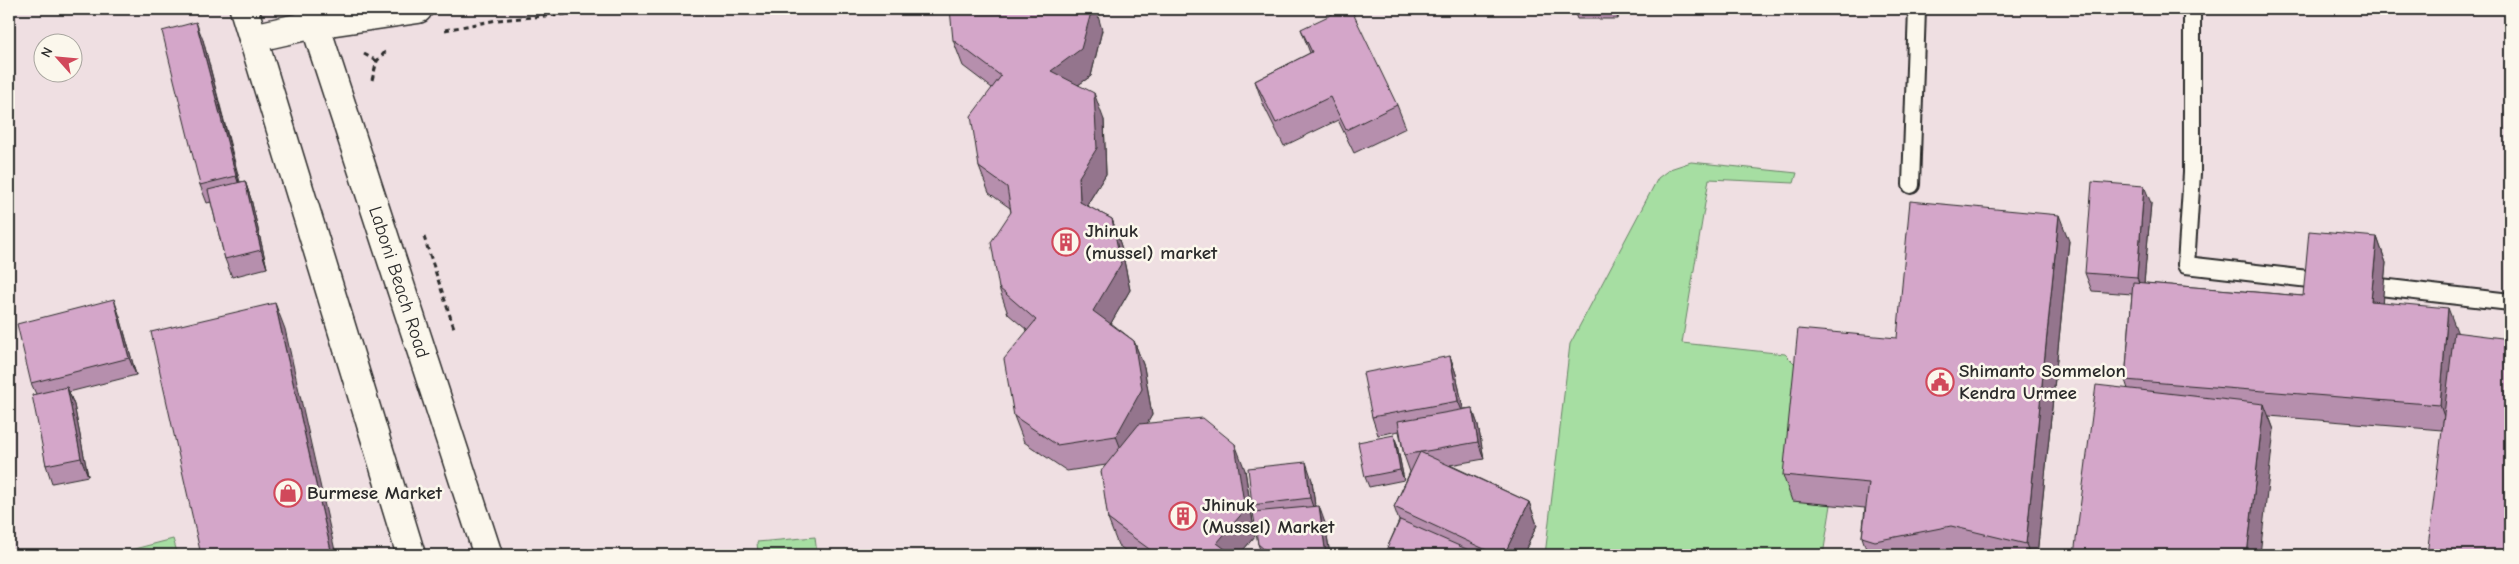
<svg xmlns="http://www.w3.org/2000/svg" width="2519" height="564" font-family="'Comic Neue',sans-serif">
<rect width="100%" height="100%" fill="#efdfe2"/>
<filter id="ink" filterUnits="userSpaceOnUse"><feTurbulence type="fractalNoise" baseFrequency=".02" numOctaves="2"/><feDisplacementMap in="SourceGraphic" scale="10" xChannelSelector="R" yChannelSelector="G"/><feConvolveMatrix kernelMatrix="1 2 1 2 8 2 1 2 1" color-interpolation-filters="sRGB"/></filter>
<g filter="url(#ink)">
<!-- green -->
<g fill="#a6dea2" stroke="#688466">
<path d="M1691,162L1797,173L1794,183L1709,179L1682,343L1785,354L1795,364L1792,500L1831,505L1823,555H1545L1570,344L1658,178L1670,169Z"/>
<path d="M815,537L817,555H758L757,542Z"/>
<path d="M173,539L178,555H111Z"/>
</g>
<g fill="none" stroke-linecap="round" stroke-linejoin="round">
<!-- service casing -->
<g stroke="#2b2b2b" stroke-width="20">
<g id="service">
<path d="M2192,9V173L2186,265L2326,281"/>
<path d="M1911,185L1917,9"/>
<path d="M2363,285L2510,302"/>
</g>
</g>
<!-- minor casing -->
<g stroke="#2b2b2b" stroke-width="31">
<g id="minor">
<path d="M244,9L411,555"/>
<path d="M310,9L488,555"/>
<path d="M253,38L315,24L418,9"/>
</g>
</g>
<!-- path -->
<g stroke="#2b2b2b" stroke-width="3" stroke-dasharray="5 4" stroke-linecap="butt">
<path d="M445,30L497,20L630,9"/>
<path d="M364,54L377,61"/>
<path d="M372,80L377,61L386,51"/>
<path d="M424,237L455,331"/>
</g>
<!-- service -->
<use href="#service" stroke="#fbf7ec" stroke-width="16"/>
<!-- minor -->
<use href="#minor" stroke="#fbf7ec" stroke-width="28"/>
</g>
<!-- wall -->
<g fill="#b68fad" stroke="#2b2b2b">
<path d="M1573,9H1618V19H1577Z"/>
<path d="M1301,29L1397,105L1406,128L1354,153L1338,120L1284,146L1263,104L1255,81L1310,53Z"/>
<path d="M1102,30L1091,76L1078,85L1104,120L1106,174L1088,203L1089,207L1112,219L1121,246L1130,290L1111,323L1134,341L1144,367L1152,415L1147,423L1245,470L1255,536L1239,555H1131L1118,545L1108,519L1106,465L1067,471L1024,442L1014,416L1027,330L1008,314L999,288L1011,212L1010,208L989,193L979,167L992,88L963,66L953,40Z"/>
<path d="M203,40L240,182L245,181L251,199L267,268L232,277L225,259L211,202L207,203L200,185Z"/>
<path d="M2151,203L2144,283L2303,296L2377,237L2386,263L2382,302L2457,332L2442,430L2269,416L2274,430L2128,389L2125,380L2132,294L2092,291L2085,273Z"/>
<path d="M2069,241L2037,555H1974L1961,552L1945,555H1868L1862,537L1865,508L1792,501L1783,475L1897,338Z"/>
<path d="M120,317L136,375L69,392L74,405L88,476L52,483L46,465L36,394L31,383Z"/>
<path d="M1450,356L1456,374L1463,409L1472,408L1478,425L1484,459L1450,465L1529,502L1537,525L1523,555H1384L1399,521L1394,507L1410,472L1404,455L1399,431L1378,435L1372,417Z"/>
<path d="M1394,435L1397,445L1404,480L1369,487L1365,477Z"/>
<path d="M1312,480L1315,506L1325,523L1330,555H1262L1258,544L1254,512L1252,505Z"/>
</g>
<!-- shaded-wall -->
<g fill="#94748d" stroke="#2b2b2b">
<path d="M1092,9H1096L1102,30L1091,76L1061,97L1051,71Z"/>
<path d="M1614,9H1618V19Z"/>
<path d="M196,22L203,40L242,194L236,176Z"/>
<path d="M1094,93L1104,120L1106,174L1088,203L1089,229L1080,202L1079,177Z"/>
<path d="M245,181L251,199L267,268L261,250Z"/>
<path d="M2144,186L2151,203L2143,295L2137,277Z"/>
<path d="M2059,215L2069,241L2037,555H2030L2026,544Z"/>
<path d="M1112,219L1121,246L1130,290L1103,337L1093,311Z"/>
<path d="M2377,237L2386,263L2380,327L2371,301Z"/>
<path d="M114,299L120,317L136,375L129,358Z"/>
<path d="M275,303L285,329L336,555H332Z"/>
<path d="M2448,308L2458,334L2449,431L2440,405Z"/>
<path d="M1134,341L1144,367L1152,415L1126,462L1116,436Z"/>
<path d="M1450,356L1456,374L1465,418L1458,401Z"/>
<path d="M67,387L74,405L88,476L81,458Z"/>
<path d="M2264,404L2274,430L2260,555H2247Z"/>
<path d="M1472,408L1478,425L1484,459L1478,442Z"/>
<path d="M1394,435L1397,445L1404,480L1400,470Z"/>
<path d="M1235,444L1245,470L1255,536L1239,555H1222L1217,543Z"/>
<path d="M1306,462L1312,480L1316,516L1310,498Z"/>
<path d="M1529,502L1537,525L1523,555H1504Z"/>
<path d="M1319,506L1325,523L1330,555H1326Z"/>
</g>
<!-- building -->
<g fill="#d4a6c9" stroke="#2b2b2b">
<path d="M950,9H1092L1081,49L1051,71L1094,93L1097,148L1079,177L1080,202L1112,219L1121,264L1093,311L1134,341L1142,389L1116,436L1057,445L1014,416L1004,359L1036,320L999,288L991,242L1011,212L1007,187L979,167L971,116L1001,76L953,40Z"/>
<path d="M1343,9H1351L1397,105L1346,130L1330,97L1276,123L1255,81L1312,52L1301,29Z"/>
<path d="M196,22L236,176L200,185L162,31Z"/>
<path d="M245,181L261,250L225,259L208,190Z"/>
<path d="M2092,182L2144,186L2137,277L2085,273Z"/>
<path d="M1910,201L2059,215L2026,544L1951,526L1875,541L1862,537L1869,483L1783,475L1798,329L1897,338Z"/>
<path d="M2309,231L2377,237L2371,301L2448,308L2440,405L2125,380L2133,282L2303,296Z"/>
<path d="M114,299L129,358L31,383L17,324Z"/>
<path d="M275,303L332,555H201L151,332Z"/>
<path d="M2454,332L2510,339V555H2427Z"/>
<path d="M1450,356L1458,401L1372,417L1363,373Z"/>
<path d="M2096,385L2264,404L2247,555H2074Z"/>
<path d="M67,387L81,458L46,465L32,395Z"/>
<path d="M1472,408L1478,442L1404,455L1398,421Z"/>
<path d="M1203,418L1235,444L1245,510L1217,543L1233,555H1155L1156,554L1108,519L1101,471L1139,424Z"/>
<path d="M1394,435L1400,470L1365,477L1358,442Z"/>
<path d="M1420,452L1529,502L1504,555H1497L1394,507Z"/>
<path d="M1306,462L1310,498L1252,505L1248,468Z"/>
<path d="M1319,506L1326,555H1271L1258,544L1253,512Z"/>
<path d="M1400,520L1480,555H1384Z"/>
<path d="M1576,550L1635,555H1575Z"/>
</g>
</g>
<!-- icons -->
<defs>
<g id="building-ring" transform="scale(1.4375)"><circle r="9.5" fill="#fbf7ec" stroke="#d1495b" stroke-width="1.5"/><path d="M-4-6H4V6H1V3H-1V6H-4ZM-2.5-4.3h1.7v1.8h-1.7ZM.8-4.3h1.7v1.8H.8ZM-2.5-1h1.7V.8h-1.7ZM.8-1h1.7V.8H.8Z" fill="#d1495b"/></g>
<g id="civic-ring" transform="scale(1.4375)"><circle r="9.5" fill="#fbf7ec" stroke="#d1495b" stroke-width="1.5"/><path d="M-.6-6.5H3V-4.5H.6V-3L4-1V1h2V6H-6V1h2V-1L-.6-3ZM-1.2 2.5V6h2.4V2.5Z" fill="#d1495b"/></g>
<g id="shop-ring" transform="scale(1.4375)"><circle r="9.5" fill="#fbf7ec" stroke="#d1495b" stroke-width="1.5"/><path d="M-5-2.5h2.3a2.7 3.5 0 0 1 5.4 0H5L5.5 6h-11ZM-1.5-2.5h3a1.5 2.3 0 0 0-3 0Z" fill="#d1495b"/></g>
</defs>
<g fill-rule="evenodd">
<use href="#building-ring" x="1066" y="242"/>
<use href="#civic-ring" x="1940" y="382"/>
<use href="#shop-ring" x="288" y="493"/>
<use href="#building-ring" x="1183" y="516"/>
</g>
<g text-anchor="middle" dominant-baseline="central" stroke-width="5" stroke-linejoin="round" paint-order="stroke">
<!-- poi labels -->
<g font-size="19" font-weight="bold" fill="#2b2b2b" stroke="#fbf7ec" text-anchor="start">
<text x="1085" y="231">Jhinuk<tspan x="1085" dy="22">(mussel) market</tspan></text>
<text x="1959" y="371">Shimanto Sommelon<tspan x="1959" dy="22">Kendra Urmee</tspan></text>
<text x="307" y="493">Burmese Market</text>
<text x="1202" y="505">Jhinuk<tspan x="1202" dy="22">(Mussel) Market</tspan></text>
</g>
<!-- street labels -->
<g font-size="19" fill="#2b2b2b" stroke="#fbf7ec">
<text transform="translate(399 282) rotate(72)">Laboni Beach Road</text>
</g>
</g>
<!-- margin -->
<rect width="2519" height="564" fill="none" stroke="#fbf7ec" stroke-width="30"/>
<rect x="15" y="15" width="2489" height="534" fill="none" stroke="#2b2b2b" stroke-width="2" filter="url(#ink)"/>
<!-- north arrow -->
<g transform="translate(58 58) rotate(297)"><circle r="24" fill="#fbf7ec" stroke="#a8a59f"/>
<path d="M0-4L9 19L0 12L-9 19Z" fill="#d1495b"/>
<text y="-8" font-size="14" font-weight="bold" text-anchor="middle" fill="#2b2b2b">N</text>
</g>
</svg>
